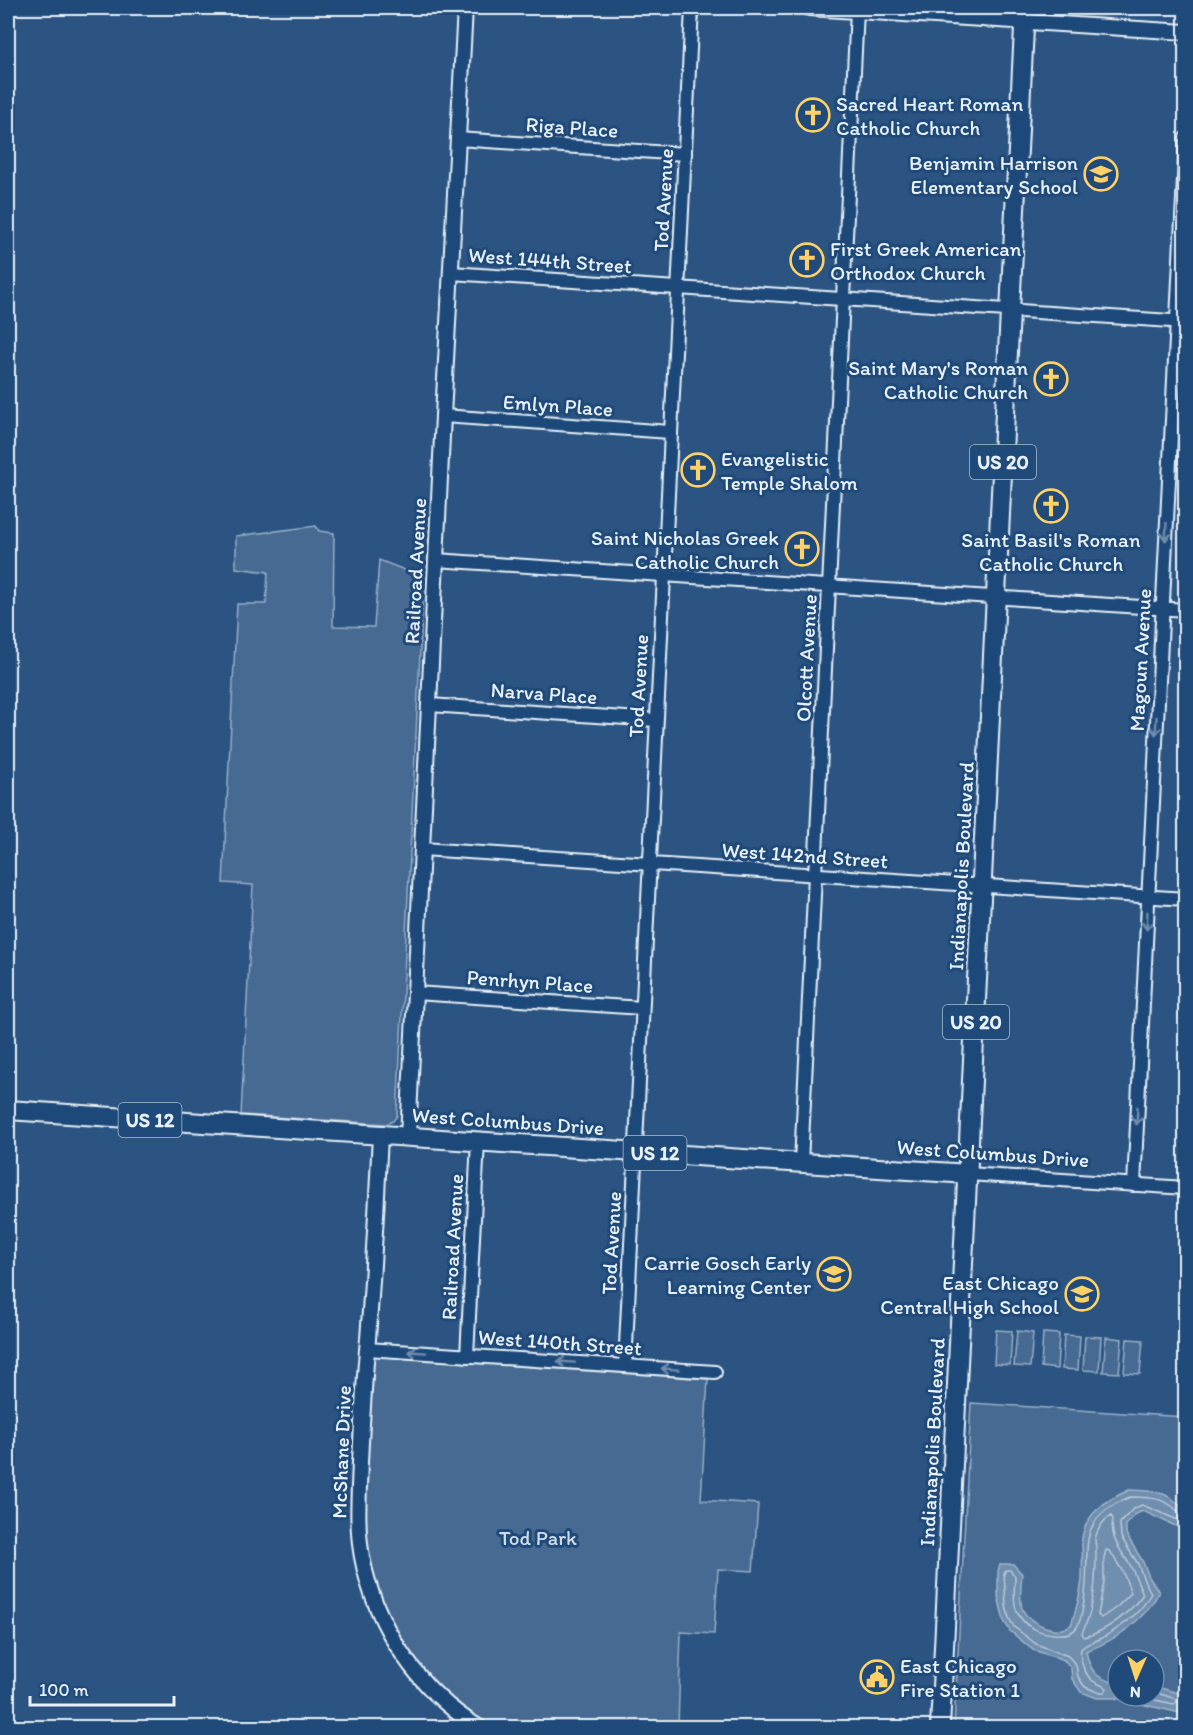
<svg xmlns="http://www.w3.org/2000/svg" width="1193" height="1735" font-family="Itim,sans-serif">
<rect width="100%" height="100%" fill="#2b5482"/>
<filter id="ink" filterUnits="userSpaceOnUse"><feTurbulence type="fractalNoise" baseFrequency=".0167" numOctaves="2"/><feDisplacementMap in="SourceGraphic" scale="12" xChannelSelector="R" yChannelSelector="G"/><feConvolveMatrix kernelMatrix="1 2 1 2 8 2 1 2 1" color-interpolation-filters="sRGB"/></filter>
<g filter="url(#ink)">
<!-- green -->
<g fill="#476b93" stroke="#98aec6" stroke-width="1.5" fill-rule="evenodd">
<path d="M316,526L319,531L334,533L333,626L374,627L379,560L407,571L424,573L397,1116L393,1121L386,1124L241,1115L253,885L223,883L237,604H266L268,572L236,568V536Z"/>
<path d="M996,1330L1012,1331L1010,1365L994,1364Z"/>
<path d="M1017,1331L1033,1333L1030,1367L1014,1366Z"/>
<path d="M1043,1333L1059,1334L1057,1369L1041,1367Z"/>
<path d="M1064,1335L1080,1336L1078,1370L1062,1369Z"/>
<path d="M1085,1336L1101,1337L1099,1371L1083,1370Z"/>
<path d="M1106,1337L1122,1339L1119,1373L1103,1372Z"/>
<path d="M1127,1339L1143,1340L1140,1374L1124,1373Z"/>
<path d="M372,1356L708,1379L701,1500L758,1504L753,1571L718,1569L714,1634L681,1632L678,1727H497C489,1723 480,1720 473,1715C416,1675 377,1613 366,1544C362,1519 365,1492 366,1466C368,1430 370,1393 372,1356Z"/>
<path d="M971,1403L1185,1417V1727L954,1728ZM1118,1660H1154V1696H1118Z"/>
</g>
<!-- water -->
<path fill="#708ead" stroke="#a0b6cb" stroke-width="1.5" d="M1129,1490C1156,1491 1167,1490 1185,1511V1523L1180,1528L1143,1511L1136,1514L1126,1525V1534L1143,1562L1149,1577L1159,1592C1145,1620 1115,1641 1086,1651C1090,1673 1097,1679 1118,1683V1696H1154V1686L1185,1695V1714L1115,1698H1097L1081,1692L1072,1679L1071,1668L1064,1660L1033,1650L1010,1631L1004,1621L998,1596V1571L1000,1564H1013L1022,1574C1021,1584 1019,1597 1022,1608C1026,1621 1049,1631 1062,1629C1066,1628 1068,1626 1071,1625C1076,1610 1080,1595 1082,1580C1082,1569 1083,1557 1082,1547C1082,1542 1081,1543 1082,1538C1086,1512 1107,1500 1129,1490Z"/>
<g fill="none" stroke-linecap="round" stroke-linejoin="round">
<!-- shore -->
<g stroke="#b8c9da" stroke-width="1.5">
<path d="M1130,1497C1154,1497 1168,1498 1183,1517L1178,1520L1142,1505L1133,1509L1120,1523L1121,1537L1138,1564L1144,1580L1151,1593C1142,1612 1120,1628 1102,1638C1095,1642 1086,1643 1081,1649C1079,1659 1084,1674 1093,1681C1097,1684 1103,1685 1107,1688L1105,1692H1098L1085,1687L1078,1677L1076,1665L1068,1656L1036,1644L1014,1627L1009,1618L1006,1606L1004,1573L1006,1570H1010L1015,1576C1015,1587 1012,1602 1017,1612C1020,1617 1025,1624 1029,1626C1039,1633 1069,1640 1077,1627C1081,1620 1083,1609 1084,1601C1093,1550 1071,1521 1130,1497Z"/>
<path d="M1111,1516L1113,1519C1109,1539 1122,1551 1131,1567C1135,1575 1139,1585 1143,1594C1131,1612 1106,1632 1084,1637L1082,1633C1095,1608 1096,1576 1096,1549C1096,1544 1095,1544 1095,1539C1097,1530 1103,1520 1111,1516Z"/>
<path d="M1106,1550L1110,1551L1123,1572L1131,1593L1117,1607L1101,1618L1098,1615L1104,1582V1558Z"/>
<path d="M1136,1696L1174,1704L1177,1702L1176,1699L1154,1692"/>
</g>
<!-- minor casing -->
<g stroke="#e8f1f8" stroke-width="16">
<g id="minor">
<path d="M457,139L685,154"/>
<path d="M451,273L1186,322"/>
<path d="M443,416L670,432"/>
<path d="M436,560L1186,610"/>
<path d="M429,705L656,720"/>
<path d="M422,849L1186,899"/>
<path d="M415,993L642,1008"/>
<path d="M801,1163L857,10"/>
<path d="M968,1174L1186,1188"/>
<path d="M1134,1185L1186,138"/>
<path d="M367,1349L715,1372"/>
<path d="M467,1356L478,1141"/>
<path d="M625,1366L692,8"/>
</g>
</g>
<!-- tertiary casing -->
<g stroke="#e8f1f8" stroke-width="18">
<g id="tertiary">
<path d="M809,8L1186,32"/>
<path d="M380,1135C377,1203 373,1271 368,1339C364,1380 362,1421 360,1462C359,1493 356,1525 362,1557C375,1626 419,1692 480,1728"/>
<path d="M408,1137L443,416L465,8"/>
</g>
</g>
<!-- primary casing -->
<g stroke="#e8f1f8" stroke-width="22">
<g id="primary">
<path d="M8,1110L968,1174"/>
<path d="M940,1728L1025,8"/>
</g>
</g>
<!-- minor -->
<use href="#minor" stroke="#1f4a7a" stroke-width="12"/>
<!-- tertiary -->
<use href="#tertiary" stroke="#1f4a7a" stroke-width="14"/>
<!-- primary -->
<use href="#primary" stroke="#1f4a7a" stroke-width="18"/>
</g>
<!-- one-way arrows -->
<defs><path id="oneway-shaft" d="M-6 0H5M1.5-3L5.5 0L1.5 3" fill="none" stroke-width="1.6" stroke-linecap="round" stroke-linejoin="round" transform="scale(1.5)"/></defs>
<g stroke="#6f8dac">
<use href="#oneway-shaft" transform="translate(1166 532) rotate(93)"/>
<use href="#oneway-shaft" transform="translate(1156 726) rotate(93)"/>
<use href="#oneway-shaft" transform="translate(1147 921) rotate(93)"/>
<use href="#oneway-shaft" transform="translate(1137 1116) rotate(93)"/>
<use href="#oneway-shaft" transform="translate(417 1352) rotate(-176)"/>
<use href="#oneway-shaft" transform="translate(566 1362) rotate(-176)"/>
<use href="#oneway-shaft" transform="translate(670 1369) rotate(-176)"/>
</g>
</g>
<!-- icons -->
<defs>
<g id="church-ring" transform="scale(1.725)"><circle r="9.5" fill="#1f4a7a" stroke="#ffd166" stroke-width="1.5"/><path d="M-1.2-6h2.4v3.5h3.3v2.4h-3.3V6h-2.4V-.1h-3.3v-2.4h3.3Z" fill="#ffd166"/></g>
<g id="school-ring" transform="scale(1.725)"><circle r="9.5" fill="#1f4a7a" stroke="#ffd166" stroke-width="1.5"/><path d="M0-5L7-2L0 1L-7-2ZM-4 1L0 2.5L4 1V4Q0 6-4 4Z" fill="#ffd166"/></g>
<g id="civic-ring" transform="scale(1.725)"><circle r="9.5" fill="#1f4a7a" stroke="#ffd166" stroke-width="1.5"/><path d="M-.6-6.5H3V-4.5H.6V-3L4-1V1h2V6H-6V1h2V-1L-.6-3ZM-1.2 2.5V6h2.4V2.5Z" fill="#ffd166"/></g>
</defs>
<g fill-rule="evenodd">
<use href="#church-ring" x="813" y="115"/>
<use href="#school-ring" x="1101" y="174"/>
<use href="#church-ring" x="807" y="260"/>
<use href="#church-ring" x="1051" y="379"/>
<use href="#church-ring" x="698" y="470"/>
<use href="#church-ring" x="1051" y="506"/>
<use href="#church-ring" x="802" y="549"/>
<use href="#school-ring" x="834" y="1274"/>
<use href="#school-ring" x="1082" y="1294"/>
<use href="#civic-ring" x="877" y="1677"/>
</g>
<g text-anchor="middle" dominant-baseline="central" stroke-width="6" stroke-linejoin="round" paint-order="stroke">
<!-- shield labels -->
<g fill="#1f4a7a" stroke="#acbfd2" stroke-width="1.5">
<rect x="970" y="445" width="66" height="34" rx="4.5"/>
<rect x="943" y="1005" width="66" height="34" rx="4.5"/>
<rect x="118.5" y="1103" width="63" height="34" rx="4.5"/>
<rect x="623.5" y="1136" width="63" height="34" rx="4.5"/>
</g>
<g font-size="20" font-weight="bold" fill="#e8f1f8">
<text x="1003" y="462">US 20</text>
<text x="976" y="1022">US 20</text>
<text x="150" y="1120">US 12</text>
<text x="655" y="1153">US 12</text>
</g>
<!-- poi labels -->
<g font-size="21" fill="#e8f1f8" stroke="#1f4a7a" text-anchor="end">
<text x="836" y="103" text-anchor="start">Sacred Heart Roman<tspan x="836" dy="24">Catholic Church</tspan></text>
<text x="1078" y="162">Benjamin Harrison<tspan x="1078" dy="24">Elementary School</tspan></text>
<text x="830" y="248" text-anchor="start">First Greek American<tspan x="830" dy="24">Orthodox Church</tspan></text>
<text x="1028" y="367">Saint Mary's Roman<tspan x="1028" dy="24">Catholic Church</tspan></text>
<text x="721" y="458" text-anchor="start">Evangelistic<tspan x="721" dy="24">Temple Shalom</tspan></text>
<text x="779" y="537">Saint Nicholas Greek<tspan x="779" dy="24">Catholic Church</tspan></text>
<text x="1051" y="539" text-anchor="middle">Saint Basil's Roman<tspan x="1051" dy="24">Catholic Church</tspan></text>
<text x="811" y="1262">Carrie Gosch Early<tspan x="811" dy="24">Learning Center</tspan></text>
<text x="1059" y="1282">East Chicago<tspan x="1059" dy="24">Central High School</tspan></text>
<text x="900" y="1665" text-anchor="start">East Chicago<tspan x="900" dy="24">Fire Station 1</tspan></text>
</g>
<!-- street labels -->
<g font-size="21" fill="#e8f1f8" stroke="#1f4a7a">
<text transform="translate(572 127) rotate(4)">Riga Place</text>
<text transform="translate(663 200) rotate(-87)">Tod Avenue</text>
<text transform="translate(550 260) rotate(4)">West 144th Street</text>
<text transform="translate(558 405) rotate(4)">Emlyn Place</text>
<text transform="translate(415 571) rotate(-87)">Railroad Avenue</text>
<text transform="translate(806 658) rotate(-87)">Olcott Avenue</text>
<text transform="translate(1140 660) rotate(-87)">Magoun Avenue</text>
<text transform="translate(638 686) rotate(-87)">Tod Avenue</text>
<text transform="translate(544 693) rotate(4)">Narva Place</text>
<text transform="translate(805 855) rotate(4)">West 142nd Street</text>
<text transform="translate(961 866) rotate(-87)">Indianapolis Boulevard</text>
<text transform="translate(530 981) rotate(4)">Penrhyn Place</text>
<text transform="translate(508 1121) rotate(4)">West Columbus Drive</text>
<text transform="translate(993 1153) rotate(4)">West Columbus Drive</text>
<text transform="translate(611 1243) rotate(-87)">Tod Avenue</text>
<text transform="translate(452 1247) rotate(-87)">Railroad Avenue</text>
<text transform="translate(560 1342) rotate(4)">West 140th Street</text>
<text transform="translate(932 1442) rotate(-87)">Indianapolis Boulevard</text>
<text transform="translate(341 1452) rotate(-88)">McShane Drive</text>
</g>
<!-- park labels -->
<g font-size="21" fill="#d0dde9" stroke="#1f4a7a">
<text x="538" y="1537">Tod Park</text>
</g>
</g>
<!-- margin -->
<rect width="1193" height="1735" fill="none" stroke="#1f4a7a" stroke-width="30"/>
<rect x="15" y="15" width="1163" height="1705" fill="none" stroke="#e8f1f8" stroke-width="2" filter="url(#ink)"/>
<!-- north arrow -->
<g transform="translate(1136 1678) rotate(183)"><circle r="28" fill="#1f4a7a" stroke="#6f8dac" stroke-width="1.5"/>
<path d="M0-4.5L10 22L0 15L-10 22Z" fill="#ffd166"/>
<text y="-9" font-size="16" font-weight="bold" text-anchor="middle" fill="#e8f1f8">N</text>
</g>
<!-- scale -->
<path d="M30 1696v9h144v-9" fill="none" stroke="#e8f1f8" stroke-width="3"/>
<text x="39" y="1696" font-size="18" fill="#e8f1f8" stroke="#1f4a7a" stroke-width="4.5" paint-order="stroke">100 m</text>
</svg>
